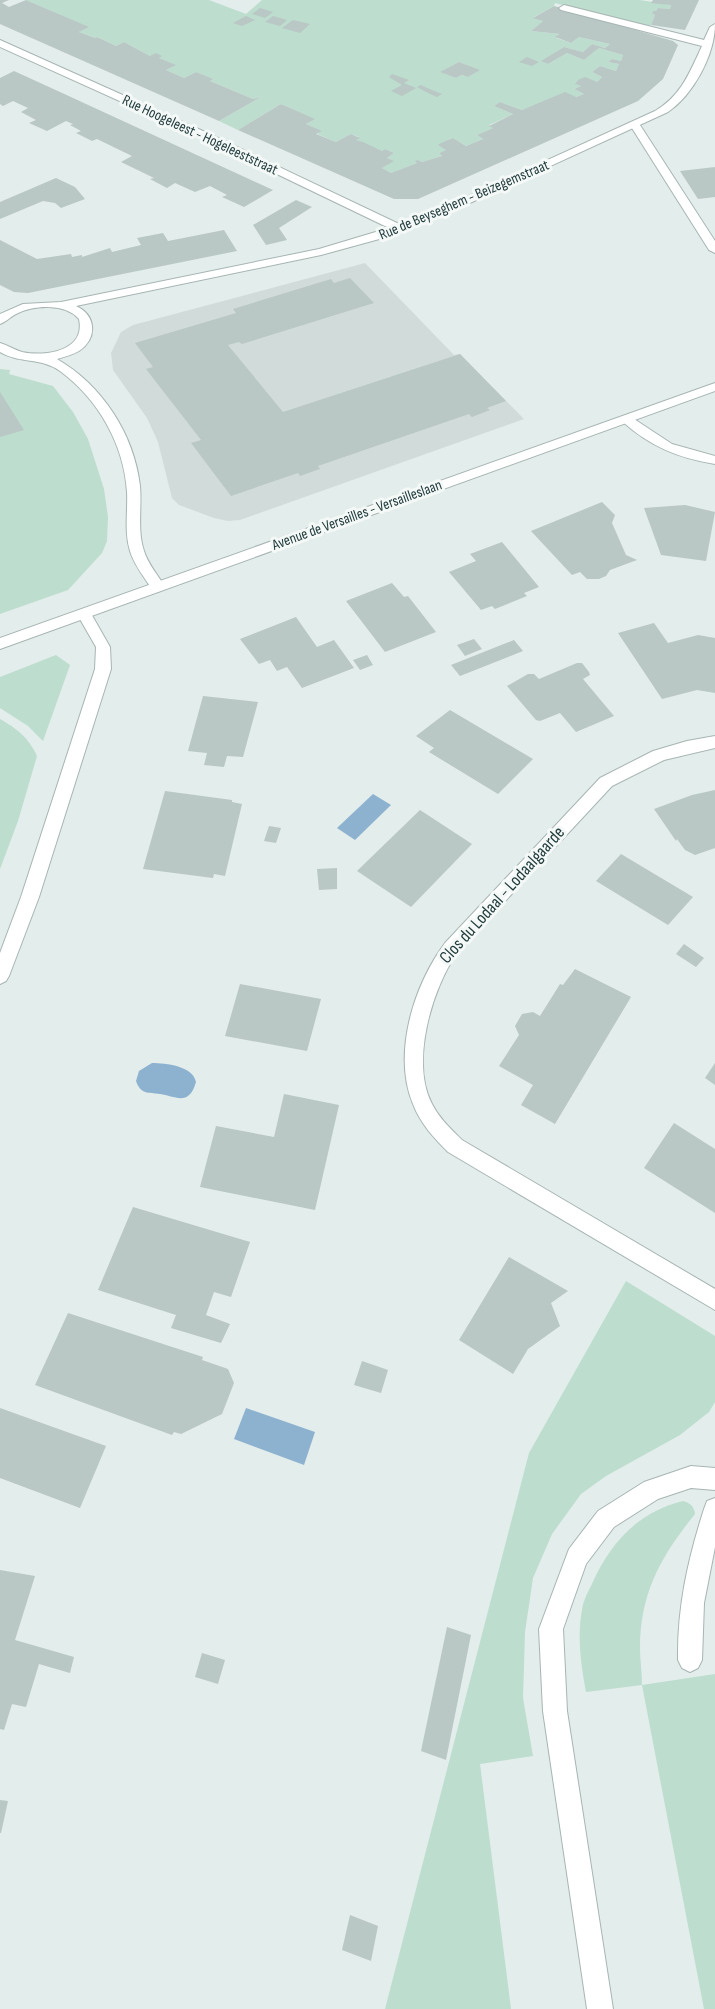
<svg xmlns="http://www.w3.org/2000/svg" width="715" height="2009" font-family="'Sofia Sans Condensed',sans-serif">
<rect width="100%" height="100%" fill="#e3edeb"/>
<!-- built -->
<path fill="#d1dcda" d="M365,263L454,355L460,354L524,419L240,520L228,521L214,518L179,505L172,498L158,442L147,418L113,370L111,353L121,332L133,325Z"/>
<!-- green -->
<g fill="#bdddcf" fill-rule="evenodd">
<path d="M26,0H209L246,14L262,0H640L671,5L670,9L658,8L656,11H653L652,14L655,15L651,25H642L555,3L554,6L534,17L543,21L531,31L560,34L556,38L571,43L579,37L610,44L605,48L592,44L583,52L564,47L542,61L548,64L567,53L584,60L599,48L623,55L621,61L612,59L608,62L619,64L616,71L600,66L592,72L602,77L597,82L578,80L576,84L581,86L574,89L584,94C564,102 542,102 522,110L500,102L494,106L513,114L489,125L493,128L477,135L483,139L466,146L453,138L439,145L446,150L439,153L442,156L422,162L418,160L417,163L391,173L382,168L393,161L387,158L394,153L385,149L382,151L356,140L359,137L351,134L336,142L317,134L321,131L306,124L314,119L281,104L238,130L219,121L261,97L253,99L210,81L212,79L196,72L184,78L166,70L175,65L159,58L161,56H150L124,42L116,46L97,37L95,38L79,32L88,27ZM459,62L479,70L468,77L462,75L456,78L441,72Z"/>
<path d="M0,369L10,370L9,374L53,386L73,412L88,439L104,489L108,517L107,541L102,553L68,590L0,614Z"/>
<path d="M56,655L70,665L43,741L28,726L0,708V677Z"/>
<path d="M0,719C17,729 28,737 37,756L18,821L0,869Z"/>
<path d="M626,1281L715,1336V1402L709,1412L680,1435L606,1476L581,1494L552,1534L533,1578L525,1632L523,1698L533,1756L480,1764L511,2009H385L529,1453Z"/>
<path d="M683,1501C690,1503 694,1506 695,1514C662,1555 640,1592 640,1648C640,1660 642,1672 642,1685L715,1674V2009H704L642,1685L586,1692C581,1665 577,1637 582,1610C583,1601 588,1592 592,1584C610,1543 638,1512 683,1501Z"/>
</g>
<!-- water -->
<g fill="#8db2d0">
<path d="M373,794L391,805L355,840L337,828Z"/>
<path d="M152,1063C166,1063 193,1066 196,1082C189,1107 175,1096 160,1094C148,1092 141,1095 136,1081L139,1071Z"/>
<path d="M246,1408L315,1432L304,1465L234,1439Z"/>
</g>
<!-- building -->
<g fill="#b9c7c5">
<path d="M0,0H9L2,3L9,7L26,0L89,27L79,32L95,38L97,37L116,46L124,42L150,56L156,53L162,56L159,58L176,65L166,70L184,78L196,72L213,79L210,81L253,99L261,97L219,121L0,24Z"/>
<path d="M653,0H699L685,30L651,25L655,15L652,14L653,11H656L658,8L670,9L671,5L651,3Z"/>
<path d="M554,6L673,41L678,45L663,79L638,101L418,199H394L238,130L281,104L315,119L306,124L322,131L316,134L336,142L351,134L360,138L356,140L363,142L382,151L385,149L394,153L387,158L394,161L382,168L391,173L417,163L415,161L418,160L422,162L442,156L439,153L446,150L438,145L441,143L453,138L466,146L483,139L477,135L493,128L489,126L513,114L494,106L500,102L522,110L565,92L576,97L584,94L574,89L581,86L575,84L578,80L585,77L597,82L602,77L592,72L600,66L616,71L619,64L608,62L612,59L621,61L623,55L599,48L584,60L567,53L548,64L541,61L564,47L583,52L592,44L605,48L610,44L579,37L571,43L555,37L560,34L531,31L543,21L533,18Z"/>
<path d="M260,8L273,12L265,18L252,14Z"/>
<path d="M246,16L255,20L242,26L233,23Z"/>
<path d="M273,16L287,20L280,26L265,22Z"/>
<path d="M293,20L310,24L300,33L282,28Z"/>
<path d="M527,57L539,62L532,66L519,62Z"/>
<path d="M459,62L480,70L468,77L462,75L456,78L440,72Z"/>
<path d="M14,71L60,92L273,190L244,207L222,197L227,195L210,186L195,192L175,183L167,188L150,179L154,178L121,162L132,156L97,139L92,141L76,133L81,131L70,125L73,124L66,121L47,131L29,123L36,120L21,112L28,108L13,101L3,106L0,104V78Z"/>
<path d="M392,74L409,80L404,83L416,88L402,96L391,91L402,85L389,77Z"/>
<path d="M421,85L427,88L442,94L437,97L430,94L417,87Z"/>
<path d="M715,167V197L698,199L680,171Z"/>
<path d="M56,178L75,187L85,199L61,208L55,203L43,201L0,219V202Z"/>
<path d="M296,200L312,207L279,228L287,240L266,245L253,225Z"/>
<path d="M224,230L237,251L28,293L14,292L0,285V240L37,259L71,254L72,257L82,255V257L110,248L112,252L141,245L137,238L163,233L168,241Z"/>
<path d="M350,278L374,303L242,344L239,342L228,345L283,412L460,354L506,401L487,408L490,410L472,417L469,414L318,466L320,469L300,476L298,473L231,496L191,443L201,440L146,369L153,367L135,343L236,313L233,309L331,279L334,283Z"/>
<path d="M0,392L24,430L0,437Z"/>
<path d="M602,502L615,515L612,523L626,555L637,560L610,570L606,576L599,579H587L580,572L572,575L531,531Z"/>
<path d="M685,505L715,512L706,561L661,555L644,508Z"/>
<path d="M502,542L539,587L524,593L527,596L495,609L492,606L481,610L449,572L476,561L470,554Z"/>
<path d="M392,583L404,597L408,596L436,632L385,652L346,601Z"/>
<path d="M296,617L317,647L334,640L354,668L302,688L287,667L277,671L270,660L259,664L240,639Z"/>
<path d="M654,623L668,643L698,635L715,638V693L697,690L662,699L618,633Z"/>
<path d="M474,639L482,649L465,656L457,645Z"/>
<path d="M514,640L523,651L460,676L451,665Z"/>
<path d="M367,655L373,665L360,670L353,660Z"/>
<path d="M577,663H582L589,672L590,675L583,679L614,716L576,732L560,713L540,721L536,720L507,686L528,674H534L539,679Z"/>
<path d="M203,696L258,702L243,757L227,756L224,767L204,765L207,753L188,751Z"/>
<path d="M450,710L533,759L498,794L429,752L434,748L416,736Z"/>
<path d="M715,790V848L695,855L685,850L677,839L676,841L654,809L692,795Z"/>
<path d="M165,791L232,800V802L242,804L225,876L214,874L213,878L143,869Z"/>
<path d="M420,810L472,844L411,907L357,871Z"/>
<path d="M269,826L281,828L276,843L264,841Z"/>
<path d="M621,854L693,897L668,925L596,881Z"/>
<path d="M337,868V889L319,890L317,869Z"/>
<path d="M684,944L704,958L696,967L676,954Z"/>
<path d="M575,969L631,997L555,1124L521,1105L533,1085L499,1066L519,1035L515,1026L522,1014L533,1012L540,1016L560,984L563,985Z"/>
<path d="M240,984L321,999L307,1051L225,1036Z"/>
<path d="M715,1063V1085L705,1078Z"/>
<path d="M284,1094L339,1105L315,1210L200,1187L216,1126L274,1137Z"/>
<path d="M674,1123L715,1149V1213L644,1168Z"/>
<path d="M133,1207L250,1242L231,1297L214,1292L206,1315L230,1324L221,1343L171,1328L176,1315L98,1290Z"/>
<path d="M509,1257L568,1291L551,1303L560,1326L528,1349L513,1374L459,1340Z"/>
<path d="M68,1313L203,1357L202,1360L228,1369L234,1383L222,1414L181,1434L174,1432L172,1435L35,1385Z"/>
<path d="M362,1361L388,1370L381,1393L354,1385Z"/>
<path d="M0,1408L106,1446L80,1508L0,1478Z"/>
<path d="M0,1570L35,1576L15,1640L74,1657L70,1673L39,1664L26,1707L12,1704L4,1730L0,1729Z"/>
<path d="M447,1627L471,1635L446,1760L421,1751Z"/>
<path d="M202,1653L225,1660L218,1684L195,1677Z"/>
<path d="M0,1800L8,1801L1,1833H0Z"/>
<path d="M350,1915L378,1926L371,1961L342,1950Z"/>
</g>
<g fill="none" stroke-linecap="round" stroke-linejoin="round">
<!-- service casing -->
<g stroke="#a6b5b3" stroke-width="2">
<g id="service">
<path d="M635,122L640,125L715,241V253L709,250L630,125Z"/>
<path d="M691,1466L715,1468V1490L691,1488L658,1499L614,1527L586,1564L563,1629L567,1711L613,2009H587L543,1711L539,1629L569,1549L598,1511L644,1482Z"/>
<path d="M715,1498V1547L704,1603L702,1660L698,1668L690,1672L682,1668L678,1660C677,1608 688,1559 704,1509L707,1501Z"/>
</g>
</g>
<!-- minor casing -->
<g stroke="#a6b5b3" stroke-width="2">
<g id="minor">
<path d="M564,5L704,40L710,27L715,24C715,55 693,95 668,112L459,208L383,238L321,255L76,306C96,315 98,338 79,351C72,355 64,357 57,359C102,385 134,434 140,486C142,507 137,531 144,551C148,564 158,575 165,587L158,592L153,591C145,578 134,565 130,551C124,532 128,511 127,492C124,444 98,399 60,371C40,357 20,364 0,352V343C8,345 14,350 22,352C46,357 86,351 79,319C65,303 34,305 16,314C10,317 6,322 0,324V314L23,304L61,302L319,249L389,228L206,140L0,47V40L214,136L399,224L451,204L655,111C681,96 690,72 702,46L561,10L559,8Z"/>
<path d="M628,415L672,444L715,456V464C679,458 651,447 623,422L622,419Z"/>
<path d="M84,609L89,610L110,647L111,669L39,897L9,976L6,981L0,984V953L21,897L95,669L96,647L77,614Z"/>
<path d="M715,736V748L664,760L612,786L457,953C432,989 410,1062 432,1104C439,1118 451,1129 462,1140L715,1289V1310L448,1152C434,1138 420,1123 413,1104C392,1053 414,985 445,943L600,778L653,751L687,741Z"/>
</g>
</g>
<!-- tertiary casing -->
<g stroke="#a6b5b3" stroke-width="2">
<path id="tertiary" d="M715,383V391L0,649V638Z"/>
</g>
<!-- service -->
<use href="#service" fill="#fff" fill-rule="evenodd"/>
<!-- minor -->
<use href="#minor" fill="#fff" fill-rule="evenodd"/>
<!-- tertiary -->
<use href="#tertiary" fill="#fff" fill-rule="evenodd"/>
</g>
<g text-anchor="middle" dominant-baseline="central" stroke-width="6" stroke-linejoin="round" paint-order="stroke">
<!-- far-street labels -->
<g font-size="15" fill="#233d3d" stroke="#f4f9f8">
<text transform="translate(200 135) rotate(25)">Rue Hoogeleest - Hogeleeststraat</text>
<text transform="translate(464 200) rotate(-23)">Rue de Beyseghem - Beizegemstraat</text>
<text transform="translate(357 515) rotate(-20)">Avenue de Versailles - Versailleslaan</text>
</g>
<!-- street labels -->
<g font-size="18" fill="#233d3d" stroke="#f4f9f8">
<text transform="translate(502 895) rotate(-48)">Clos du Lodaal - Lodaalgaarde</text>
</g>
</g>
</svg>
